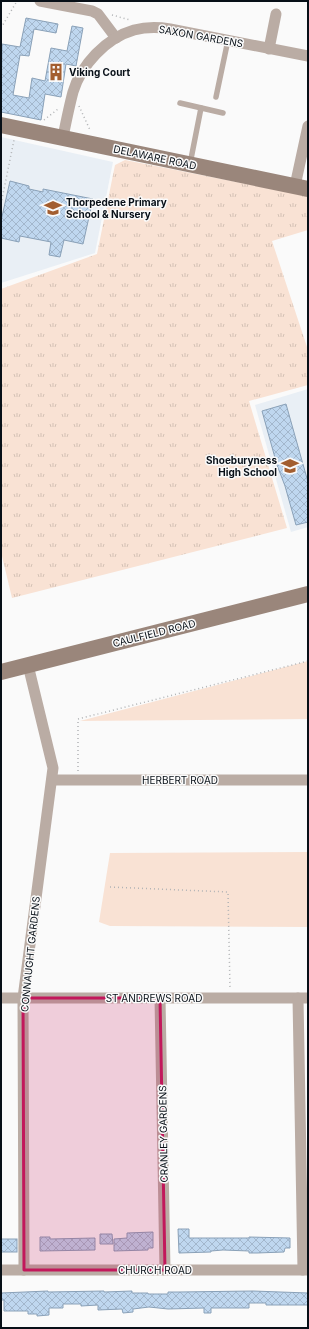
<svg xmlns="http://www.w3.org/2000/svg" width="309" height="1329" font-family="Inter,sans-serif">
<defs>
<pattern id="grass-tufts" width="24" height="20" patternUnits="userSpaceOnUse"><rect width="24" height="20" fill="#f9e2d4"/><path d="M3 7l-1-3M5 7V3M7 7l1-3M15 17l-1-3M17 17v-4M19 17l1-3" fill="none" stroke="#d4c1b5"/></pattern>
<pattern id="building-cross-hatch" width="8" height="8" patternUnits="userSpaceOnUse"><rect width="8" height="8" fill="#bfd7ef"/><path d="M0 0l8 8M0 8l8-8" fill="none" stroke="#a3b7cc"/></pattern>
</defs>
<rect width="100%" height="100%" fill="#fafafa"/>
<!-- built -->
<g fill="#e9eff5">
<path d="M1,137L113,162L95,253L1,283Z"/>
<path d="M308,389V527L291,532L255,405Z"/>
</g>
<!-- grass -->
<path fill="url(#grass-tufts)" d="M125,160L308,196V230L272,241L308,350V385L249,401L287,528L12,598L1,552V289L97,254L115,165Z"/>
<!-- garden -->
<g fill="#f9e2d4">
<path d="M308,661V719L80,721Z"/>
<path d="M308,852V927L110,926L99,922L110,853Z"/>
</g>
<!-- building -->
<g fill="url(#building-cross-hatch)" stroke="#8aa1b8">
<path d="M26,18L58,24L56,33L34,29L29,56L20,55L13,95L29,98L32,78L45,81L51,48L67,51L72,26L83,28L76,66L66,64L61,97L45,94L41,120L1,112L2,44L20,47Z"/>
<path d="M10,181L29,186V189L43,192V189L93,199L83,244L64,240L60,257L49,255L51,242L20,236L19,242L1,238V221Z"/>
<path d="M286,404L308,482V522L296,525L285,486L277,465L262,411Z"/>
<path d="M178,1229H189V1238H249V1237L290,1238V1248H285L284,1252L257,1253H249V1251L223,1250L211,1251V1252L179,1253Z"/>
<path d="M153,1232V1248H148V1250L114,1251V1239L127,1238V1233Z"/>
<path d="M100,1234H112L113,1244H100Z"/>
<path d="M40,1237H50V1239L95,1238V1250L40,1251Z"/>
<rect x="1" y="1239" width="16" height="13"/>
<path d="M48,1291V1292L104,1291V1292L132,1291V1293H148V1294H168V1292H178L253,1291L308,1293V1305H266V1303H249V1308H211V1313H204V1308L168,1309L149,1307L133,1309V1312L123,1313L122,1309L98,1310V1305L81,1306V1304H63V1308H49V1315L37,1316V1314H28V1311H4V1300H1V1293Z"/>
</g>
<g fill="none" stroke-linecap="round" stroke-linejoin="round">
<!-- path -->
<g stroke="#b1b3b5" stroke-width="1.5" stroke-dasharray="1 3" stroke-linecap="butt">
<path d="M112,15L130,20"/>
<path d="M1,28L17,1"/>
<path d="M79,106L90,130"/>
<path d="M44,120L58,109"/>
<path d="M1,204L14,140"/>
<path d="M78,771V719L308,661"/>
<path d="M110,887L228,892L230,988"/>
</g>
<!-- lane -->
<g stroke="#baaca4" stroke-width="5.5">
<path d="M216,97L228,40"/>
<path d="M180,103L223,113"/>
<path d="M190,164L201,108"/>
</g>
<!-- street -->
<g stroke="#baaca4" stroke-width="11">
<path d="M40,1L92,11L98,14L116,38"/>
<path d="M269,49L276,14"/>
<path d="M63,137C66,122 69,107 73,92C81,65 106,38 134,30C146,27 158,27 170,29L308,56"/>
<path d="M295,186L308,126"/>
<path d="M52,780H308"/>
<path d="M1,998H308"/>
<path d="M160,998L165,1270"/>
<path d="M298,998L303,1270"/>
<path d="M1,1270H308"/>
<path d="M24,1270L23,998L53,768L28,665"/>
</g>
<!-- secondary -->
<g stroke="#9a867b" stroke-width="16">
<path d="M1,125L308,189"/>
<path d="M1,672L308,594"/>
</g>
</g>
<!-- marked area -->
<path fill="#c2185b" fill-opacity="0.2" stroke="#c2185b" stroke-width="3" stroke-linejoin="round" d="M23,998H160L165,1270H24Z"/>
<!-- icons -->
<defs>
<g id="building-bare" transform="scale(1.38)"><path d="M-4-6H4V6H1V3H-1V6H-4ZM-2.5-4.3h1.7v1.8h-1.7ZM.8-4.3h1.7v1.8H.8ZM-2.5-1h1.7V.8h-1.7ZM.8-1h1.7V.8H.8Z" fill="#a35e30" stroke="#fafafa" stroke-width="2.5" paint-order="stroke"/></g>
<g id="school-bare" transform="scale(1.38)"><path d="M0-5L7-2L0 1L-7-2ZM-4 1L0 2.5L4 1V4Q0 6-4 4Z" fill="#a35e30" stroke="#fafafa" stroke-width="2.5" paint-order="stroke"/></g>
</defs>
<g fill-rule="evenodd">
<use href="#building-bare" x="56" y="72"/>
<use href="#school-bare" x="53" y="208"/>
<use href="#school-bare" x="290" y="466"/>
</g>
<g text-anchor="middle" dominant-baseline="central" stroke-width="3" stroke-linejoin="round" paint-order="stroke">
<!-- street labels -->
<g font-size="10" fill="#070f17" stroke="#fafafa">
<text transform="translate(201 36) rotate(10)">SAXON GARDENS</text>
<text transform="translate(155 157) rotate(12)">DELAWARE ROAD</text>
<text transform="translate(154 633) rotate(-14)">CAULFIELD ROAD</text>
<text x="180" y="780">HERBERT ROAD</text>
<text transform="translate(30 954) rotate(-84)">CONNAUGHT GARDENS</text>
<text x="154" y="998">ST ANDREWS ROAD</text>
<text transform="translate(163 1134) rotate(-91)">CRANLEY GARDENS</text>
<text x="155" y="1270">CHURCH ROAD</text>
</g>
<!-- poi labels -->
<g font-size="10" font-weight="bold" fill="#070f17" stroke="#fafafa" text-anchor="start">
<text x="69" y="72">Viking Court</text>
<text x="66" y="202">Thorpedene Primary<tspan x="66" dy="12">School &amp; Nursery</tspan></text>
<text x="277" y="460" text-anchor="end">Shoeburyness<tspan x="277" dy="12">High School</tspan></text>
</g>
</g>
<!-- border -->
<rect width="309" height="1329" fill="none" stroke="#070f17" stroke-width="4"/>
</svg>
